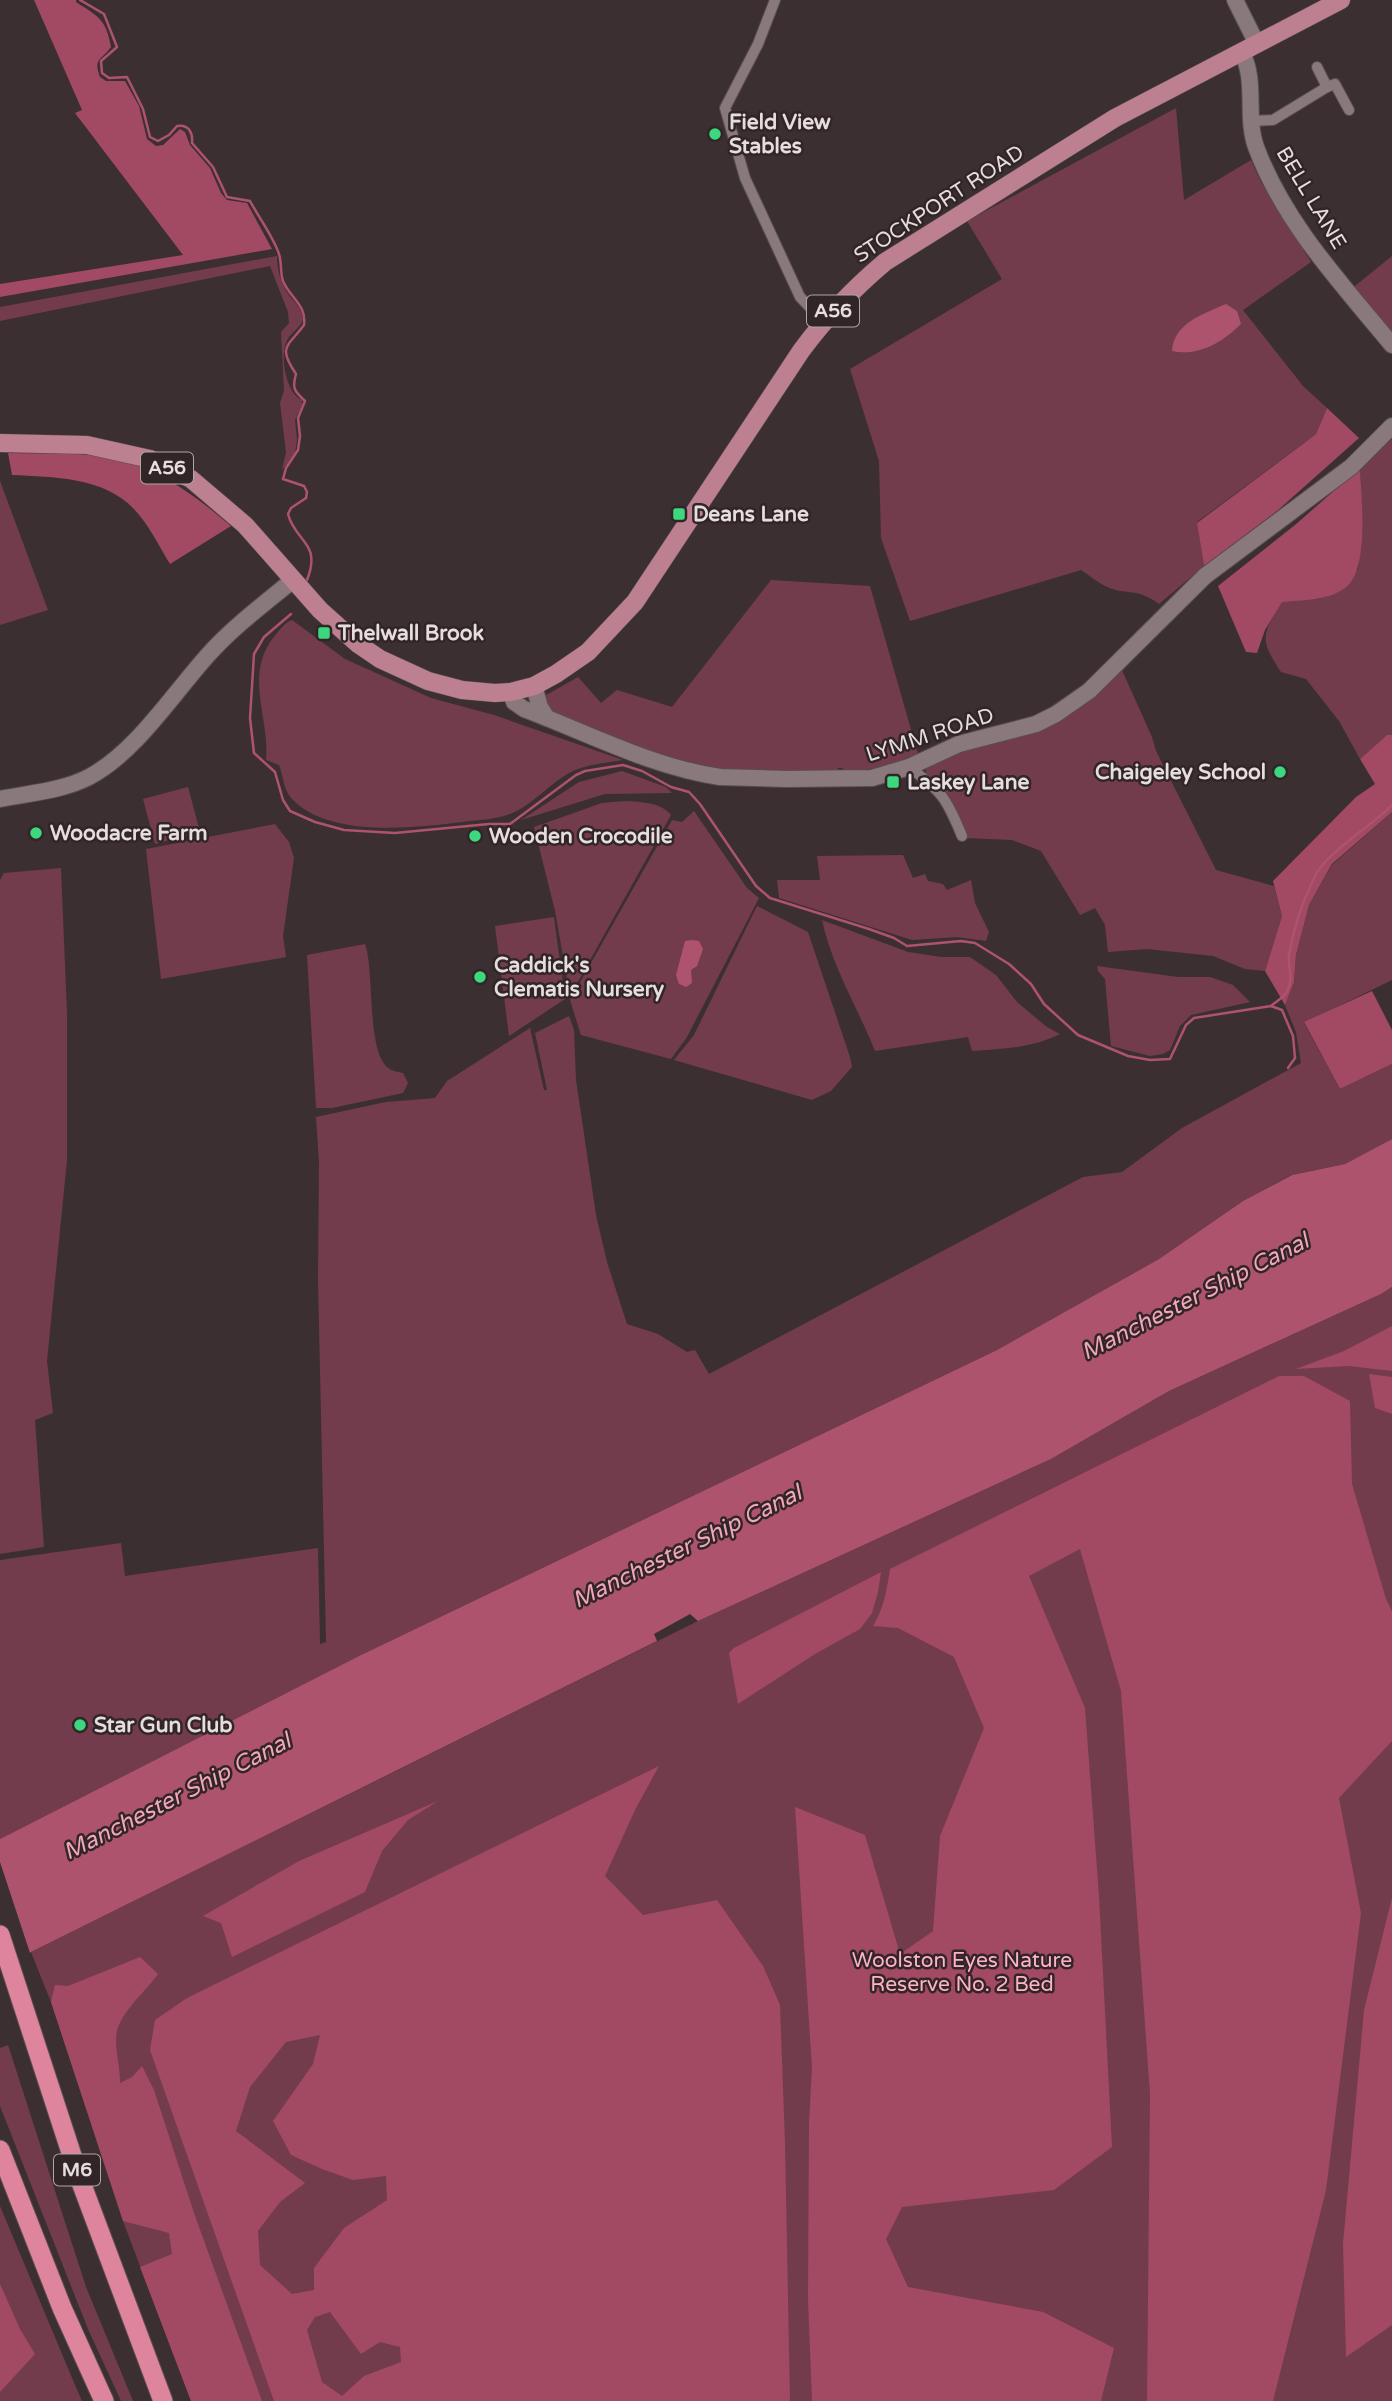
<svg xmlns="http://www.w3.org/2000/svg" width="1392" height="2401" font-family="'Varela Round',sans-serif">
<rect width="100%" height="100%" fill="#3c2f32"/>
<!-- green -->
<g fill="#733c4c">
<path d="M1176,108L1184,200L1251,160L1261,182L1311,262L1243,310L1303,386L1327,408L1316,434L1197,522L1204,566L1159,604C1137,587 1126,596 1105,586C1097,582 1089,575 1081,570L910,621L881,538L879,461L850,369L1002,279L967,221Z"/>
<path d="M277,256C277,270 281,284 289,295C296,304 302,308 303,320C299,330 289,333 286,343C280,357 286,394 302,400V405L295,420L297,440L295,454L282,470L286,452L280,403L284,391L281,332L289,323L288,312L270,266L0,321V307Z"/>
<path d="M1392,256V346L1350,290Z"/>
<path d="M1392,439V735L1386,736L1360,759L1339,721L1306,679L1281,672C1259,639 1262,635 1282,601L1319,599L1358,569L1362,529L1360,468Z"/>
<path d="M0,481L48,610L0,625Z"/>
<path d="M771,580L870,586L918,754C893,765 870,770 843,773V768H838L837,773H775L703,769L667,758L546,713L541,698L578,677L601,703L617,690L672,707Z"/>
<path d="M292,620L345,659L431,698L494,715L623,760C606,763 587,764 571,772C548,784 530,809 504,816C491,820 476,820 462,822C413,828 329,838 292,799C283,789 284,778 279,765L266,760C270,719 244,676 273,638C279,631 284,623 292,620Z"/>
<path d="M1121,668L1152,737L1156,751L1216,870L1274,886L1282,916L1265,971L1245,969L1213,956L1147,949L1108,952L1105,925L1095,908L1080,915L1041,851L1012,840L966,838L949,797L927,777L925,766L963,751L1040,731L1066,715Z"/>
<path d="M622,771L666,787L672,793L605,794L521,820L579,782Z"/>
<path d="M188,787L200,832L155,844L143,799Z"/>
<path d="M625,801C640,802 661,802 671,815L570,996L555,911L534,827L602,803Z"/>
<path d="M694,811L747,888L759,898L687,1037L671,1059L581,1035L570,1000L672,820L682,822Z"/>
<path d="M1392,812V980L1304,1023L1340,1089L1392,1064V1139L1345,1164L1291,1175L1243,1201L1159,1259L997,1350L359,1656L0,1839V1560L121,1543L125,1576L318,1548L320,1644L326,1642L318,1280L319,1162L316,1117L386,1102L435,1098L447,1081L530,1028L544,1090H547L535,1033L569,1016L574,1030L576,1080L596,1215L607,1262L627,1324L658,1334L687,1352L695,1350L709,1374L1083,1177L1122,1172L1182,1128L1301,1063L1296,1032L1285,1005L1294,982L1296,955L1309,905L1332,865Z"/>
<path d="M275,824L289,842L294,858L283,936L286,957L161,979L146,849Z"/>
<path d="M903,855L913,878L925,874L928,881L943,884L947,890L971,880L975,903L989,932L986,941L957,937L912,940L779,898L777,880H820L817,856Z"/>
<path d="M61,868L67,1014V1160L47,1361L53,1413L35,1420L44,1547L0,1554V880L4,873Z"/>
<path d="M757,906L808,932L850,1057L852,1067L831,1091L812,1100L674,1060L694,1035Z"/>
<path d="M554,917L565,999L509,1036L495,926Z"/>
<path d="M822,920L908,952L942,957H970L996,975L1017,1002L1047,1027L1060,1034C1032,1048 1002,1049 972,1051L968,1037L875,1051C858,1008 832,967 822,920Z"/>
<path d="M365,944C375,972 366,1050 388,1068C392,1071 398,1072 403,1073L408,1083L403,1093L332,1108H316L307,955Z"/>
<path d="M1097,966L1178,977H1210L1233,985L1250,1002L1191,1015L1180,1026L1170,1050L1163,1054L1150,1056L1111,1046L1105,979L1098,971Z"/>
<path d="M1392,1287V2401H191L123,2221L51,2002L31,1952L698,1621L1051,1459L1169,1391L1381,1294Z"/>
<path d="M8,2045L86,2287L133,2401H121L88,2329L0,2106V2048Z"/>
<path d="M0,2206L75,2385L82,2401H0Z"/>
</g>
<!-- forest -->
<g fill="#a24964" fill-rule="evenodd">
<path d="M34,0H76V2C99,17 106,19 111,47C101,61 93,58 100,77L106,81H125L139,106L147,139L156,146L163,145L180,129L185,132L190,145L210,168L221,193L227,200L247,203L272,249L0,297V284L183,255L75,113L82,110Z"/>
<path d="M1327,408L1359,438L1277,511L1204,566L1197,523L1316,434Z"/>
<path d="M8,453C45,454 85,451 121,460C164,472 198,498 231,526L170,564C159,546 149,525 134,509C104,477 53,477 12,475Z"/>
<path d="M1360,468C1361,495 1370,571 1345,588C1327,601 1303,600 1282,602L1265,630L1257,653L1246,652L1218,586L1295,525Z"/>
<path d="M1387,735H1392V812L1332,864L1309,905L1296,955L1294,982L1285,1005L1265,971L1282,916L1273,881L1356,797L1375,784L1360,759Z"/>
<path d="M1372,991L1392,1030V1064L1340,1089L1304,1022Z"/>
<path d="M1392,1326V1371L1349,1366L1296,1369L1344,1351Z"/>
<path d="M1369,1374L1392,1377V1414L1375,1408Z"/>
<path d="M1279,1376H1304L1350,1401L1352,1484L1386,1599L1392,1611V1741L1339,1798L1361,1913L1326,2190L1273,2401H1147L1150,2094L1121,1691L1080,1549L1029,1576L1085,1708L1099,1896L1112,2147L1054,2190L902,2207L886,2239L908,2287L1043,2312L1114,2348L1101,2401H812L808,2299L809,2122L812,2068L795,1807L865,1835L900,1954L933,1931L940,1836L984,1728L954,1657L898,1628L873,1626C884,1608 887,1589 890,1569Z"/>
<path d="M881,1572L878,1592L872,1613L860,1629L815,1654L738,1704L729,1653L734,1648Z"/>
<path d="M659,1766L635,1810L605,1876L643,1915L717,1900L763,1966L780,2005L785,2142L790,2401H274L150,2050L155,2020L187,1998ZM320,2035L313,2064L273,2121L291,2155L322,2169L353,2180L386,2176L387,2200L344,2228L314,2268V2290L292,2294L260,2265L258,2231L280,2202L305,2183L236,2131L250,2087L286,2042ZM330,2312L361,2354L380,2342L400,2347L401,2362L364,2376L342,2396L322,2382L307,2330L315,2317Z"/>
<path d="M438,1801L408,1820L382,1851L365,1892L232,1957L221,1923L203,1916L299,1861Z"/>
<path d="M1392,1898V2325L1346,2357L1343,2244L1364,2010Z"/>
<path d="M140,1957L158,1974C145,1993 116,2015 116,2039C116,2054 120,2068 120,2083L132,2077L142,2066L154,2090L194,2213L262,2401H191L140,2267L172,2254L169,2233L123,2221L51,2002L55,1985L68,1986Z"/>
<path d="M0,2284L20,2329L35,2354L0,2392Z"/>
</g>
<!-- water -->
<g fill="#ae536e">
<path d="M1226,304L1237,311L1241,324C1223,342 1198,357 1172,351C1174,323 1203,314 1226,304Z"/>
<path d="M692,940L699,941L703,949L697,966L691,970L692,983L686,987L679,984L676,975L685,941Z"/>
<path d="M1392,1139V1287L1381,1294L1169,1391L1051,1459L698,1621L690,1614L654,1634L657,1641L31,1952L0,1970V1839L359,1656L997,1350L1159,1259L1243,1201L1292,1175L1345,1164Z"/>
</g>
<!-- pier -->
<path fill="#3c2f32" d="M0,1862L31,1956L0,1974Z"/>
<g fill="none" stroke-linecap="round" stroke-linejoin="round">
<!-- stream -->
<g stroke="#ae536e" stroke-width="2.5">
<path d="M80,0L104,14L117,47L101,61L102,73L109,78L127,77L143,109L150,137L158,141L169,135L177,126C189,124 193,133 192,143L213,167L227,197L250,201C259,218 273,236 279,254C282,263 280,273 283,281C290,298 307,305 304,325C288,347 277,346 296,374C292,388 294,391 305,401L298,418L300,436L298,450L286,468L283,479L304,486L307,492L306,498L291,508L288,514C295,542 322,542 307,580"/>
<path d="M291,614L264,637L254,654L250,718L254,753L275,772L283,800L290,811L315,822L344,830L395,833L489,824H510L576,775L585,771L623,765L642,771L671,787L689,792L700,804L756,886L770,898L869,929L894,938L907,946L961,941L975,943L1009,964L1031,984L1044,1004L1078,1035L1128,1056L1150,1060L1170,1059L1186,1025L1194,1018L1271,1006L1282,1010L1293,1036L1295,1058L1288,1068"/>
<path d="M1271,1006C1276,1001 1284,998 1287,991C1295,974 1287,971 1289,955C1293,929 1302,903 1314,878C1325,853 1372,826 1392,805"/>
</g>
<!-- street casing -->
<g stroke="#594e50" stroke-width="12">
<g id="street">
<path d="M775,0L758,44L725,108L745,178L800,297L823,321"/>
<path d="M1317,67L1327,87"/>
<path d="M1250,121L1273,120L1327,87L1335,84L1349,110"/>
<path d="M909,767C942,792 946,797 962,836"/>
</g>
</g>
<!-- secondary casing -->
<g stroke="#594e50" stroke-width="18">
<g id="secondary">
<path d="M1235,0L1257,44"/>
<path d="M1242,53C1257,81 1245,117 1256,147C1284,223 1342,284 1392,345"/>
<path d="M534,686L540,707L547,718"/>
<path d="M511,692L514,702L524,709C588,733 652,767 720,777L787,779L872,778L909,767L959,744L1036,724L1056,714L1089,691L1205,576L1351,467L1392,426"/>
<path d="M0,799C29,793 62,791 89,777C136,752 172,695 208,655C233,627 264,604 293,580"/>
</g>
</g>
<!-- primary casing -->
<g stroke="#594e50" stroke-width="19">
<path id="primary" d="M0,443L87,445L150,459L191,479L245,525L320,610L358,644L380,659L428,681L462,690L495,693L511,692L534,686L556,674L588,652L635,602L801,351C826,317 853,289 885,262L1115,118L1341,0"/>
</g>
<!-- highway casing -->
<g stroke="#594e50" stroke-width="21">
<g id="highway">
<path d="M0,1935L79,2177L163,2401"/>
<path d="M0,2150L62,2308L104,2401"/>
</g>
</g>
<!-- street -->
<use href="#street" stroke="#89797d" stroke-width="10"/>
<!-- secondary -->
<use href="#secondary" stroke="#89797d" stroke-width="16"/>
<!-- primary -->
<use href="#primary" stroke="#bc8090" stroke-width="18"/>
<!-- highway -->
<use href="#highway" stroke="#de849c" stroke-width="19"/>
</g>
<!-- markers -->
<g fill="#3dd77d" stroke="#312528" stroke-width="2.5">
<circle cx="715" cy="134" r="7"/>
<rect x="672" y="507" width="14" height="14" rx="3.5"/>
<rect x="317" y="626" width="14" height="14" rx="3.5"/>
<circle cx="1280" cy="772" r="7"/>
<rect x="886" y="775" width="14" height="14" rx="3.5"/>
<circle cx="36" cy="833" r="7"/>
<circle cx="475" cy="836" r="7"/>
<circle cx="480" cy="977" r="7"/>
<circle cx="80" cy="1725" r="7"/>
</g>
<g text-anchor="middle" dominant-baseline="central" stroke-width="5" stroke-linejoin="round" paint-order="stroke">
<!-- shield labels -->
<g fill="#312528" stroke="#afa6a7" stroke-width="2">
<rect x="807" y="295.5" width="52" height="31" rx="5"/>
<rect x="141" y="452.5" width="52" height="31" rx="5"/>
<rect x="54" y="2154.5" width="46" height="31" rx="5"/>
</g>
<g font-size="19" font-weight="bold" fill="#e5ddde">
<text x="833" y="311">A56</text>
<text x="167" y="468">A56</text>
<text x="77" y="2170">M6</text>
</g>
<!-- poi labels -->
<g font-size="21" font-weight="bold" fill="#e5ddde" stroke="#312528" text-anchor="start">
<text x="729" y="122">Field View<tspan x="729" dy="24">Stables</tspan></text>
<text x="693" y="514">Deans Lane</text>
<text x="338" y="633">Thelwall Brook</text>
<text x="1266" y="772" text-anchor="end">Chaigeley School</text>
<text x="907" y="782">Laskey Lane</text>
<text x="50" y="833">Woodacre Farm</text>
<text x="489" y="836">Wooden Crocodile</text>
<text x="494" y="965">Caddick's<tspan x="494" dy="24">Clematis Nursery</tspan></text>
<text x="94" y="1725">Star Gun Club</text>
</g>
<!-- street labels -->
<g font-size="21" fill="#e5ddde" stroke="#312528">
<text transform="translate(1311 198) rotate(59)">BELL LANE</text>
<text transform="translate(939 204) rotate(-33)">STOCKPORT ROAD</text>
<text transform="translate(930 735) rotate(-18)">LYMM ROAD</text>
</g>
<!-- park labels -->
<g font-size="21" fill="#fdb2c5" stroke="#312528">
<text x="962" y="1960">Woolston Eyes Nature<tspan x="962" dy="24">Reserve No. 2 Bed</tspan></text>
</g>
<!-- water labels -->
<g font-size="23" font-style="italic" fill="#f1a7b9" stroke="#312528">
<text transform="translate(1195 1297) rotate(-27)">Manchester Ship Canal</text>
<text transform="translate(687 1547) rotate(-26)">Manchester Ship Canal</text>
<text transform="translate(177 1797) rotate(-27)">Manchester Ship Canal</text>
</g>
</g>
</svg>
